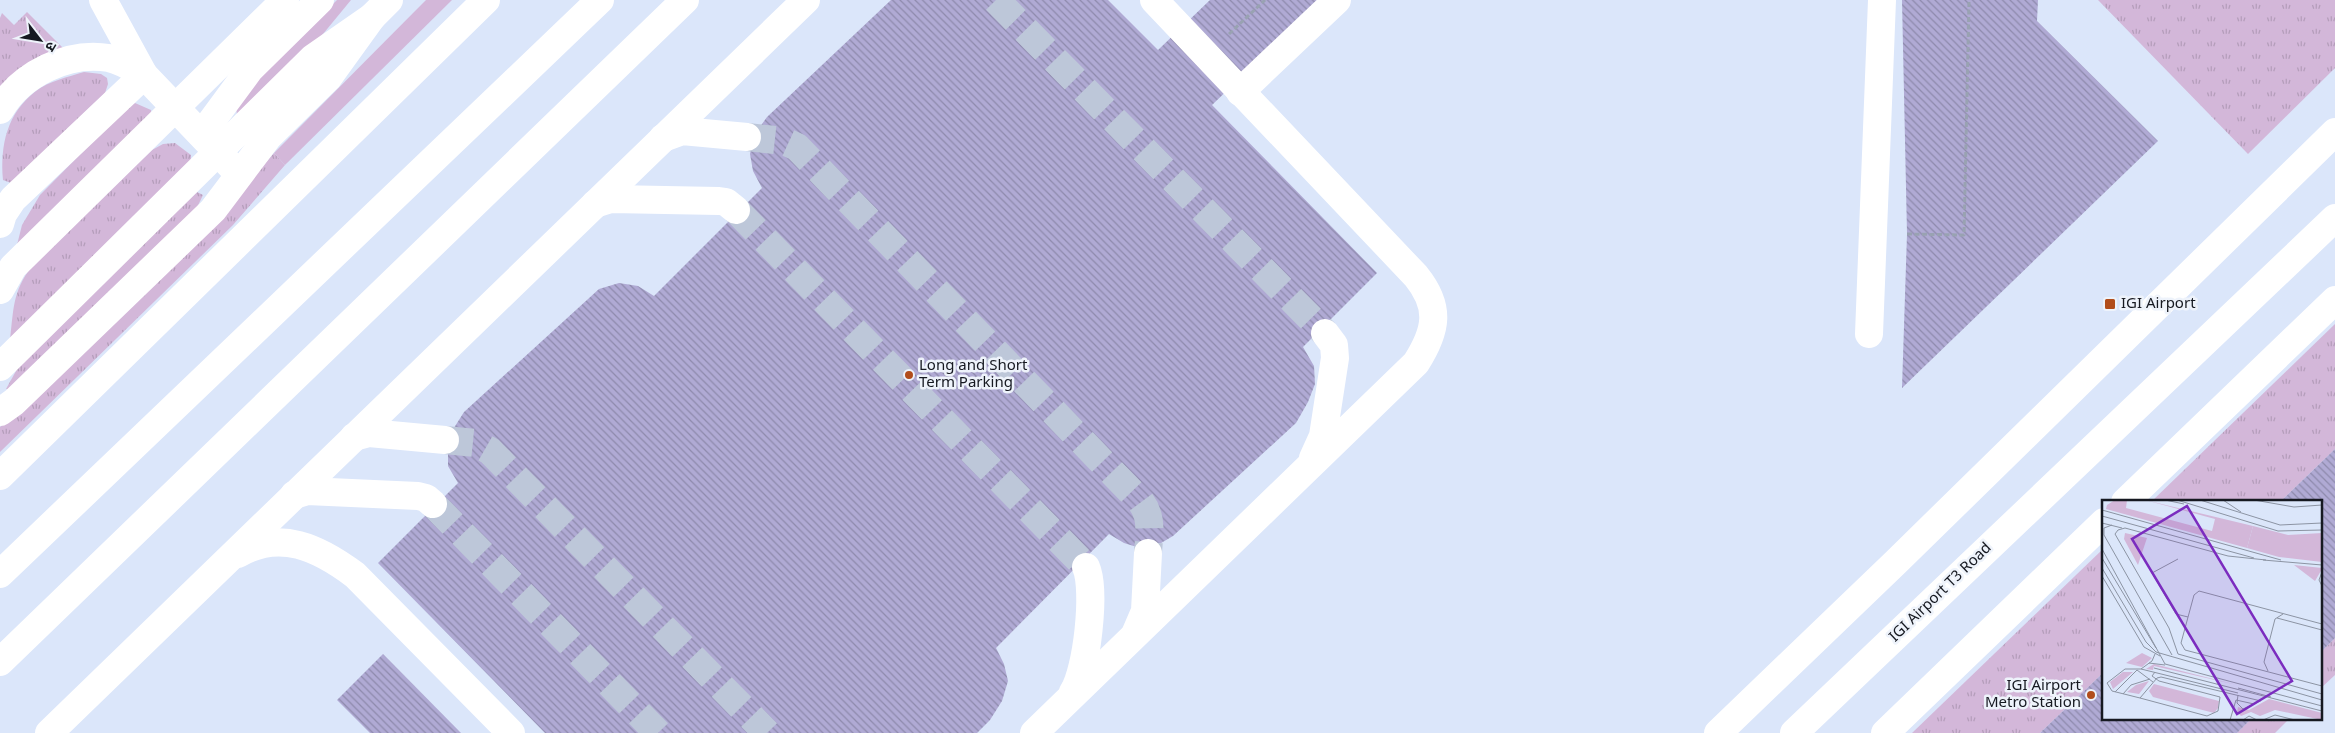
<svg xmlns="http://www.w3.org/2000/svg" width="2335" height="733" font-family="Georgia,'Noto Sans Devanagari',serif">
<defs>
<pattern id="grass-tufts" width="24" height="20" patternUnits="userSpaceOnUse" patternTransform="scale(1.25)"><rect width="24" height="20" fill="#d3b7d9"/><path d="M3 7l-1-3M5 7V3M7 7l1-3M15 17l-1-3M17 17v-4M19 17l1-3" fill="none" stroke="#b49dba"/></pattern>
<pattern id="building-back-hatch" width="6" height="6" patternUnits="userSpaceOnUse" patternTransform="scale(1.25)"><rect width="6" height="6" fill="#b0aad4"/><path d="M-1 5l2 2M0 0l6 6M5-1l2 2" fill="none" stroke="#8e8aac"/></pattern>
</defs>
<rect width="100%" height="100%" fill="#dbe6fa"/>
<!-- grass -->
<g fill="url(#grass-tufts)">
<path d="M2098,0H2335V68L2248,154Z"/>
<path d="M27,12L63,48C37,58 17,67 0,91V18L2,13L14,25Z"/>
<path d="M84,72L101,74L107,78L108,84L105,93L11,183L3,180C0,145 7,113 36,91C49,81 68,77 84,72Z"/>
<path d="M135,103L151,110L152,119L16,249L22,225L40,195L126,108Z"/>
<path d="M175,143L191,155V167L10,340C14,304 13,289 36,261L152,150L163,144Z"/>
<path d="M274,153L285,165L233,225L0,452V427L20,411L221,213Z"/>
<path d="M197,192L203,195L191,220L15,390L6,389L21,362Z"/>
<path d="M2335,324V449L2280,502H2151Z"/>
<path d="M2104,548V672L2040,733H1912Z"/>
<path d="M2335,638V675L2321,688V652Z"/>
<path d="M2251,719H2289L2275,733H2237Z"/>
</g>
<!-- park -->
<g fill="#d3b7d9">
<path d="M337,0H351L309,51L237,115L236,107L256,80Z"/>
<path d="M426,0H452L285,165L274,153Z"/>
</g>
<!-- building -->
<g fill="url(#building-back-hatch)">
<path d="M891,0H1108L1158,50L1210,0H1321L1212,105L1377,273L1303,347L1314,366L1315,384L1308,402L1296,423L1173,536L1156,546L1140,548L1124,543L1109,534L996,648L1004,664L1008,681L1002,701L990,720L977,733H545L378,563L458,483L448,466V449L452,431L464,412L599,289L619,283L638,286L654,296L762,188L753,171L750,154L754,135L767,117Z"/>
<path d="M1902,0H2038L2037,21L2158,141L1902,388L1907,234Z"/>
<path d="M2335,449V638L2321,652V502H2280Z"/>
<path d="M383,654L461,733H370L337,700Z"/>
<path d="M2104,672V719H2251L2237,733H2040Z"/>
</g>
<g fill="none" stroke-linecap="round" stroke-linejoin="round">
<!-- minor-tunnel -->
<g stroke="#bdc7d9" stroke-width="28" stroke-dasharray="28 14" stroke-linecap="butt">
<path d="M996,0L1325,333"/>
<path d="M747,137L784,141L797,147L1141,502C1153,518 1149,534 1148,553"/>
<path d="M736,210L1086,567"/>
<path d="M445,440L476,443L490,451L767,733"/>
<path d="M433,504L658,733"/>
</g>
<!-- path -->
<g stroke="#99a2b2" stroke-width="3" stroke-dasharray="5 2.5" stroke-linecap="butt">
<path d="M1229,34L1265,0"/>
<path d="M1907,234L1964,235L1969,0"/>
</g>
<!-- minor -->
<g stroke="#fff" stroke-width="28">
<path d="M1240,92L1337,0"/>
<path d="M0,110C21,74 68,51 109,58C123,61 133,68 144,75L231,166"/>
<path d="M202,134L250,69L320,0"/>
<path d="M663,138L682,131L747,137"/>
<path d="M595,204L611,199L719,201L726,202L736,210"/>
<path d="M0,224L3,214L13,199L144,75L103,0"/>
<path d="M0,290L13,267L285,0"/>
<path d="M1869,334L1882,0"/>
<path d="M0,367L313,58L372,17L389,0"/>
<path d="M0,412L14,402L213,210L268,137L328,78L372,17"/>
<path d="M354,437L369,433L445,440"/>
<path d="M1313,458L1323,436L1335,358L1334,345L1325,333"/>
<path d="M0,476L486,0"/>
<path d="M294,495L307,491L418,496L426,498L433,504"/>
<path d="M2125,502L2335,300"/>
<path d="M238,554C280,529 319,548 355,575L511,733"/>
<path d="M1136,632L1145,611L1148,553"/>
<path d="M1073,692C1087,671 1096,590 1086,567"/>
<path d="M49,733L806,0"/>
<path d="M1034,733L1416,363C1437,330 1441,307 1416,276L1154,0"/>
<path d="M1885,733L2104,522"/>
</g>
<!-- major -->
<g stroke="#fff" stroke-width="28">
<path d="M0,574L600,0"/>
<path d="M0,662L685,0"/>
<path d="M1718,733L1896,562L2335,132"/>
<path d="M1794,733L2335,218"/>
</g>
</g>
<!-- markers -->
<g fill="#b14d1b" stroke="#eef3fb" stroke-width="2">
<rect x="2104" y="298" width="12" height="12" rx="2.5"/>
<circle cx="909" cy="375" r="5"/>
<circle cx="2091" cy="695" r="5"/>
</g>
<g text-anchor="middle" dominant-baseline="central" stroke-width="5" stroke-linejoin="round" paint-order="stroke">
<!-- poi labels -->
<g font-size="15" fill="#161921" stroke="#eef3fb" text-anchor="start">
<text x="2121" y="304">IGI Airport</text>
<text x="919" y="366">Long and Short<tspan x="919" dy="17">Term Parking</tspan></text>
<text x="2081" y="686" text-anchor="end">IGI Airport<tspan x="2081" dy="17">Metro Station</tspan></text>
</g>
<!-- street labels -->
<g font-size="15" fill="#161921" stroke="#eef3fb">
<text transform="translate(1941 593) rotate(-44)">IGI Airport T3 Road</text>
</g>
</g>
<!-- overview -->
<g transform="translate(2102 500)">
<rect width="220" height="220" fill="#dbe6fa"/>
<path d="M13,0H25L24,8L110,31L113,19L43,0L151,26L145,48L4,9L5,5ZM23,33L45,38L36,65L22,39ZM52,184L117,201L116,208L112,213L51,197L47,191ZM167,199L220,213V220L173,210L158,216L149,212L139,216L135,212L136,207L147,210Z" fill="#d3b7d9"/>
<path d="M151,26L186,35L220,33V62L177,57L145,48ZM192,65L220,68V69L213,81ZM40,153L50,158L40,167L24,163ZM52,164L135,185L52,166L51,170L44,169ZM21,172H31L11,189L8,182ZM47,181L37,194L25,192L34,185Z" fill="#d3b7d9"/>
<path fill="none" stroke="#8c94a3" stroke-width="1" d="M63,0L82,4M75,0L176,31L220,30M98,0L178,25L220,23M121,0L139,12M152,0L192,7L220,5M185,0H202M0,10L179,60M0,16L152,58M0,23L20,28M10,25L2,28V35L70,155M0,49L63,164L220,206M0,58L54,148M76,59L50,73L74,114L86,117M161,60L220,65M164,60L126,56L23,28L16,30L13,34L67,128L76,154L220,194M0,68L44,142L54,152L220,200M220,72L217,80L220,86M0,76L42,147L58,156M175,118L220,130M220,124L97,91L92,95L79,143L83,150L220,186M47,163L63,165M52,168L220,211M39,169L50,161L53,154M166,171L162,162L173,119L181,114M136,188L169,197M13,192L35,170L51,182M136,193L39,169H23L5,183L10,191L38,198L55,178L59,177L159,201M21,194L29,185L48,179M136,195L135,203L141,209L158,201M38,198L105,216L116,211L118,197L57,181L50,176L53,172M128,220L134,200L152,204M141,220L147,216L155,220M161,220L173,215L193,220"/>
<path fill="#7b2cbf" fill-opacity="0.15" stroke="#7b2cbf" stroke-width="2.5" d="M85,6L190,181L135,214L30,39Z"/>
<rect width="220" height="220" fill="none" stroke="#161921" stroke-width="2.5"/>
</g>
<!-- north arrow -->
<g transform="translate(40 40) rotate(121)" stroke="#eef3fb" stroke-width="4" paint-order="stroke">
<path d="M0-4L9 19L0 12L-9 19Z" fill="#161921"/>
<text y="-8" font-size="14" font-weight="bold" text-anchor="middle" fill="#161921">उ</text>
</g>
</svg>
